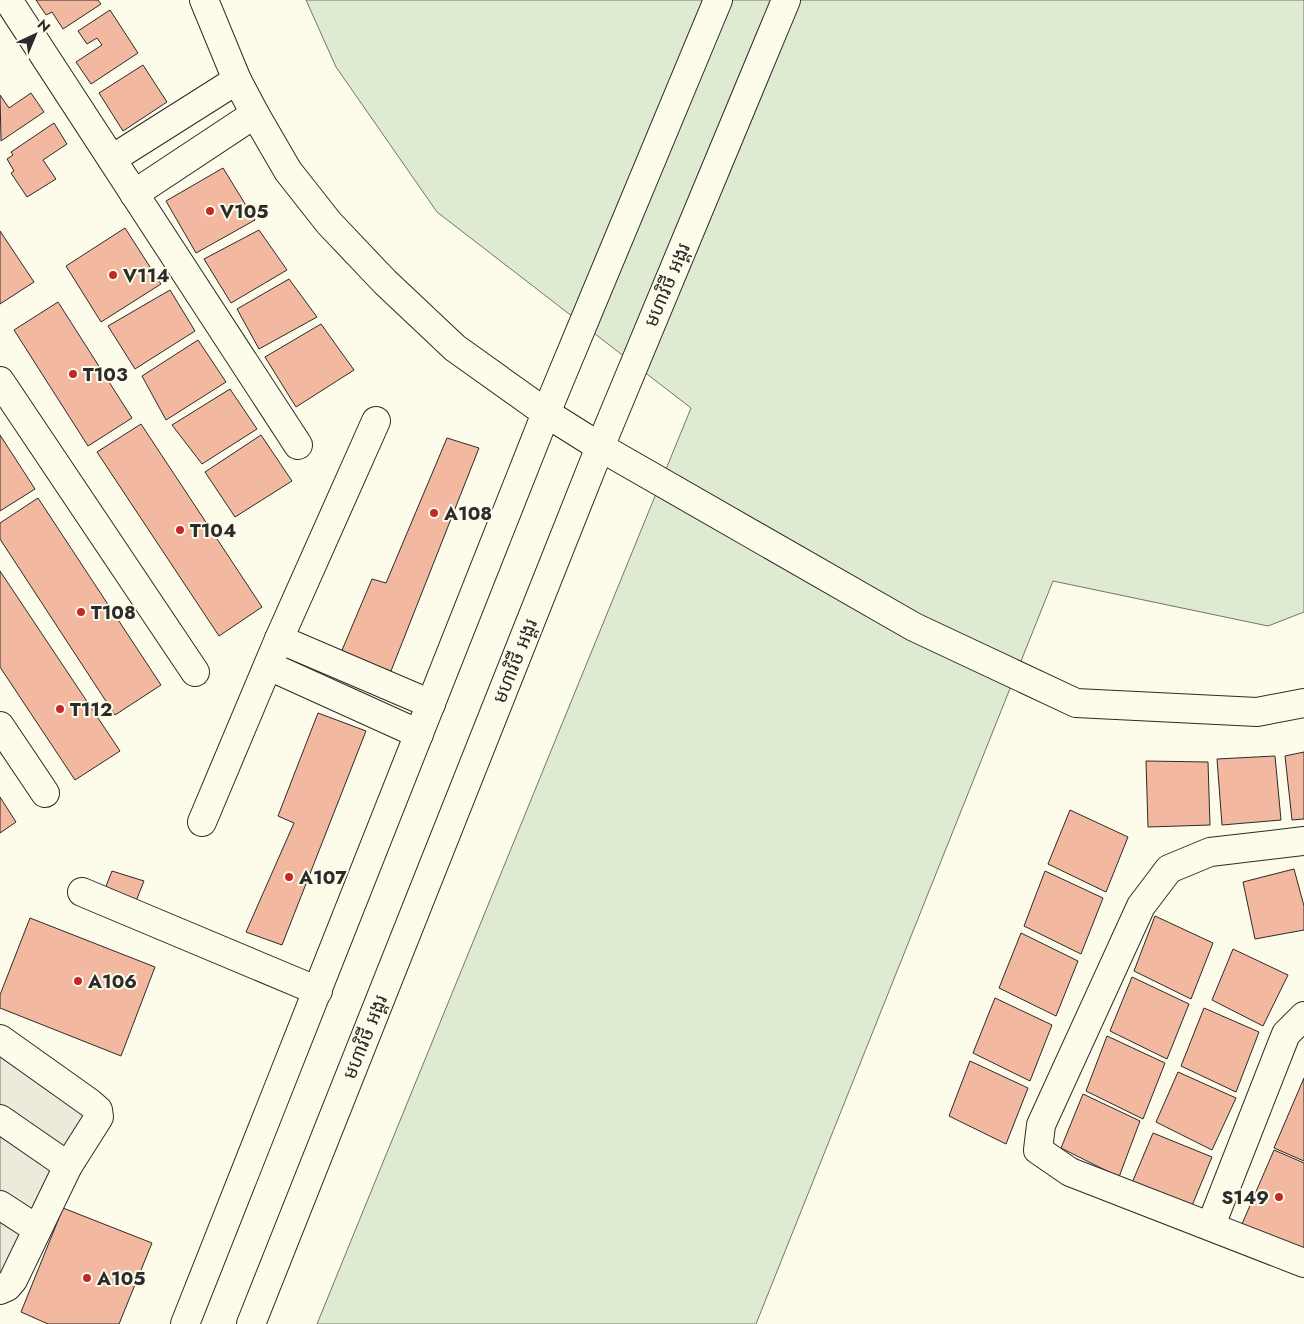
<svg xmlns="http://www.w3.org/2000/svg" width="1304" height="1324" font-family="Jost,'Noto Sans Khmer',sans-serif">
<rect width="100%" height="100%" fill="#fdfbea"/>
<!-- green -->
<path fill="#deebd1" stroke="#74746e" d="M306,0H1304V612L1268,626L1053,581L756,1324H317L691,408L437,212L336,67Z"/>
<!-- parking -->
<path fill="#eceadb" stroke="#74746e" d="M0,1039L90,1103L0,1290Z"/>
<!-- building -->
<g fill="#f2b8a0" stroke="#2b2b2b">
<path d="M36,0H98L101,4L63,29L52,12L46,15Z"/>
<path d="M110,10L138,53L91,84L76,62L102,45L97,38L87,44L78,31Z"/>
<path d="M143,65L167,102L123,131L99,93Z"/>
<path d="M31,93L44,112L1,141L0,95L9,108Z"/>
<path d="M54,123L67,144L43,160L56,179L27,197L11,173L14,171L7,159L13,155L11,152Z"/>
<path d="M223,168L255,220L196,253L166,201Z"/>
<path d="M125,228L161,284L101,322L66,266Z"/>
<path d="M259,230L287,270L231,303L204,259Z"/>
<path d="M0,231L34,282L0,304Z"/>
<path d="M289,279L317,317L259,349L237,309Z"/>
<path d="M170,290L195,331L135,369L108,326Z"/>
<path d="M58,302L132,418L88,446L14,330Z"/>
<path d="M321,324L354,370L296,407L265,357Z"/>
<path d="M198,340L226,382L166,420L142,376Z"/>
<path d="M230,389L257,429L202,464L172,425Z"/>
<path d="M141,424L262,607L219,636L97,452Z"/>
<path d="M0,435L35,489L0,511Z"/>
<path d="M261,435L292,481L235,517L205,472Z"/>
<path d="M447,438L479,448L391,671L340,655L372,579L386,583Z"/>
<path d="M38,498L161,685L115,715L0,539V523Z"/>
<path d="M0,571L120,751L75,780L0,667Z"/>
<path d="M318,713L366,731L282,945L246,932L294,823L278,816Z"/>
<path d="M1304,752V819L1292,820L1285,756Z"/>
<path d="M1275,756L1281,820L1222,825L1217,759Z"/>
<path d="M1146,761L1208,762L1210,825L1148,827Z"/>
<path d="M0,797L16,822L0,833Z"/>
<path d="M1070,810L1128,837L1106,892L1048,864Z"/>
<path d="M1294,869L1304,906V930L1255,939L1243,882Z"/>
<path d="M112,871L144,881L134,906L103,894Z"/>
<path d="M1045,871L1103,898L1081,954L1024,926Z"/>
<path d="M1155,916L1213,943L1191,999L1134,971Z"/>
<path d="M30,918L155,967L121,1056L0,1008V995Z"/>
<path d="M1021,933L1078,961L1056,1016L999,988Z"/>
<path d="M1233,949L1288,975L1263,1026L1212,1000Z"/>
<path d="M1132,977L1189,1004L1167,1059L1110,1031Z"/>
<path d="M995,998L1052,1025L1030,1081L973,1053Z"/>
<path d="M1204,1008L1259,1032L1236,1092L1181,1066Z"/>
<path d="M1107,1036L1165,1063L1143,1119L1086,1091Z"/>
<path d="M970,1061L1028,1088L1006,1144L949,1116Z"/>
<path d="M1178,1072L1236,1098L1212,1150L1156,1122Z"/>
<path d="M1304,1078V1161L1274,1148Z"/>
<path d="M1083,1094L1140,1121L1119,1177L1061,1148Z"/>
<path d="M1153,1133L1212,1157L1189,1213L1129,1190Z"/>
<path d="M1274,1150L1304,1163V1258L1239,1231Z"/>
<path d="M63,1208L152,1243L119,1324H48L21,1312Z"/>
</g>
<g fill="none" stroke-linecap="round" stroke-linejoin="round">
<!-- minor casing -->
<g stroke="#2b2b2b" stroke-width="30">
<g id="minor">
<path d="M8,0L298,445"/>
<path d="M204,0L237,80L255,114L288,171L329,223L385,282L455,348L546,413L600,447L914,627L1076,703L1257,712L1304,703"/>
<path d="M112,159L237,80"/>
<path d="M134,194L255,114"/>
<path d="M0,381L195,672"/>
<path d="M279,639L431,704"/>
<path d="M269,666L419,734"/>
<path d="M0,726L45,793"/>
<path d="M202,822L279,639L376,421"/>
<path d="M1304,841L1210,852L1169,869L1141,906L1041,1125L1038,1150L1070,1172L1304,1263"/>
<path d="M82,892L318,991"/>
<path d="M0,1039L90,1103L98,1110L99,1117L68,1166L13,1280L7,1287L0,1290"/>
<path d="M0,1119L68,1166"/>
<path d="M0,1205L37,1229"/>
<path d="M1211,1225L1286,1034L1304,1016"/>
</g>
</g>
<!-- major casing -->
<g stroke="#2b2b2b" stroke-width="30">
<g id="major">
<path d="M185,1324L546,413L718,0"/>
<path d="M251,1324L600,447L786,0"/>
</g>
</g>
<!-- minor -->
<use href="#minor" stroke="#fdfbea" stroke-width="28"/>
<!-- major -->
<use href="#major" stroke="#fdfbea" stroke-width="28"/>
</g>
<!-- markers -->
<g fill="#c62828" stroke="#fdfbea" stroke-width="2">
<circle cx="210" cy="211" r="5"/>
<circle cx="113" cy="275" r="5"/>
<circle cx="73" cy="374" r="5"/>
<circle cx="434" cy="513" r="5"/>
<circle cx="180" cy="530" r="5"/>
<circle cx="81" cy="612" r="5"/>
<circle cx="60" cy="709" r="5"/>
<circle cx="289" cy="877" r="5"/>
<circle cx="78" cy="981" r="5"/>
<circle cx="1279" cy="1197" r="5"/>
<circle cx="87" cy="1278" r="5"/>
</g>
<g text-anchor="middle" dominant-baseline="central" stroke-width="4" stroke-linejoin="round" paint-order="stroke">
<!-- poi labels -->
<g font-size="19" font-weight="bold" fill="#2b2b2b" stroke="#fdfbea" text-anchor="start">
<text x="220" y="211">V105</text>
<text x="123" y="275">V114</text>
<text x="83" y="374">T103</text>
<text x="444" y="513">A108</text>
<text x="190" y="530">T104</text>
<text x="91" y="612">T108</text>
<text x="70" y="709">T112</text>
<text x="299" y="877">A107</text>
<text x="88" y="981">A106</text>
<text x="1269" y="1197" text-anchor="end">S149</text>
<text x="97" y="1278">A105</text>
</g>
<!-- street labels -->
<g font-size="19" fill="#2b2b2b" stroke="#fdfbea">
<text transform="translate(667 285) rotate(-67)">មហាវិថី អង្គរ</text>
<text transform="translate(515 661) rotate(-68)">មហាវិថី អង្គរ</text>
<text transform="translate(365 1037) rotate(-68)">មហាវិថី អង្គរ</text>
</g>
</g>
<!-- north arrow -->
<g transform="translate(35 35) rotate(44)" stroke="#fdfbea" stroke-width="4" paint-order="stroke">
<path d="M0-4L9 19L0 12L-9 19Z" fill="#2b2b2b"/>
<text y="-8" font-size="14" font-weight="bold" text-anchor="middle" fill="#2b2b2b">N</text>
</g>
</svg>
